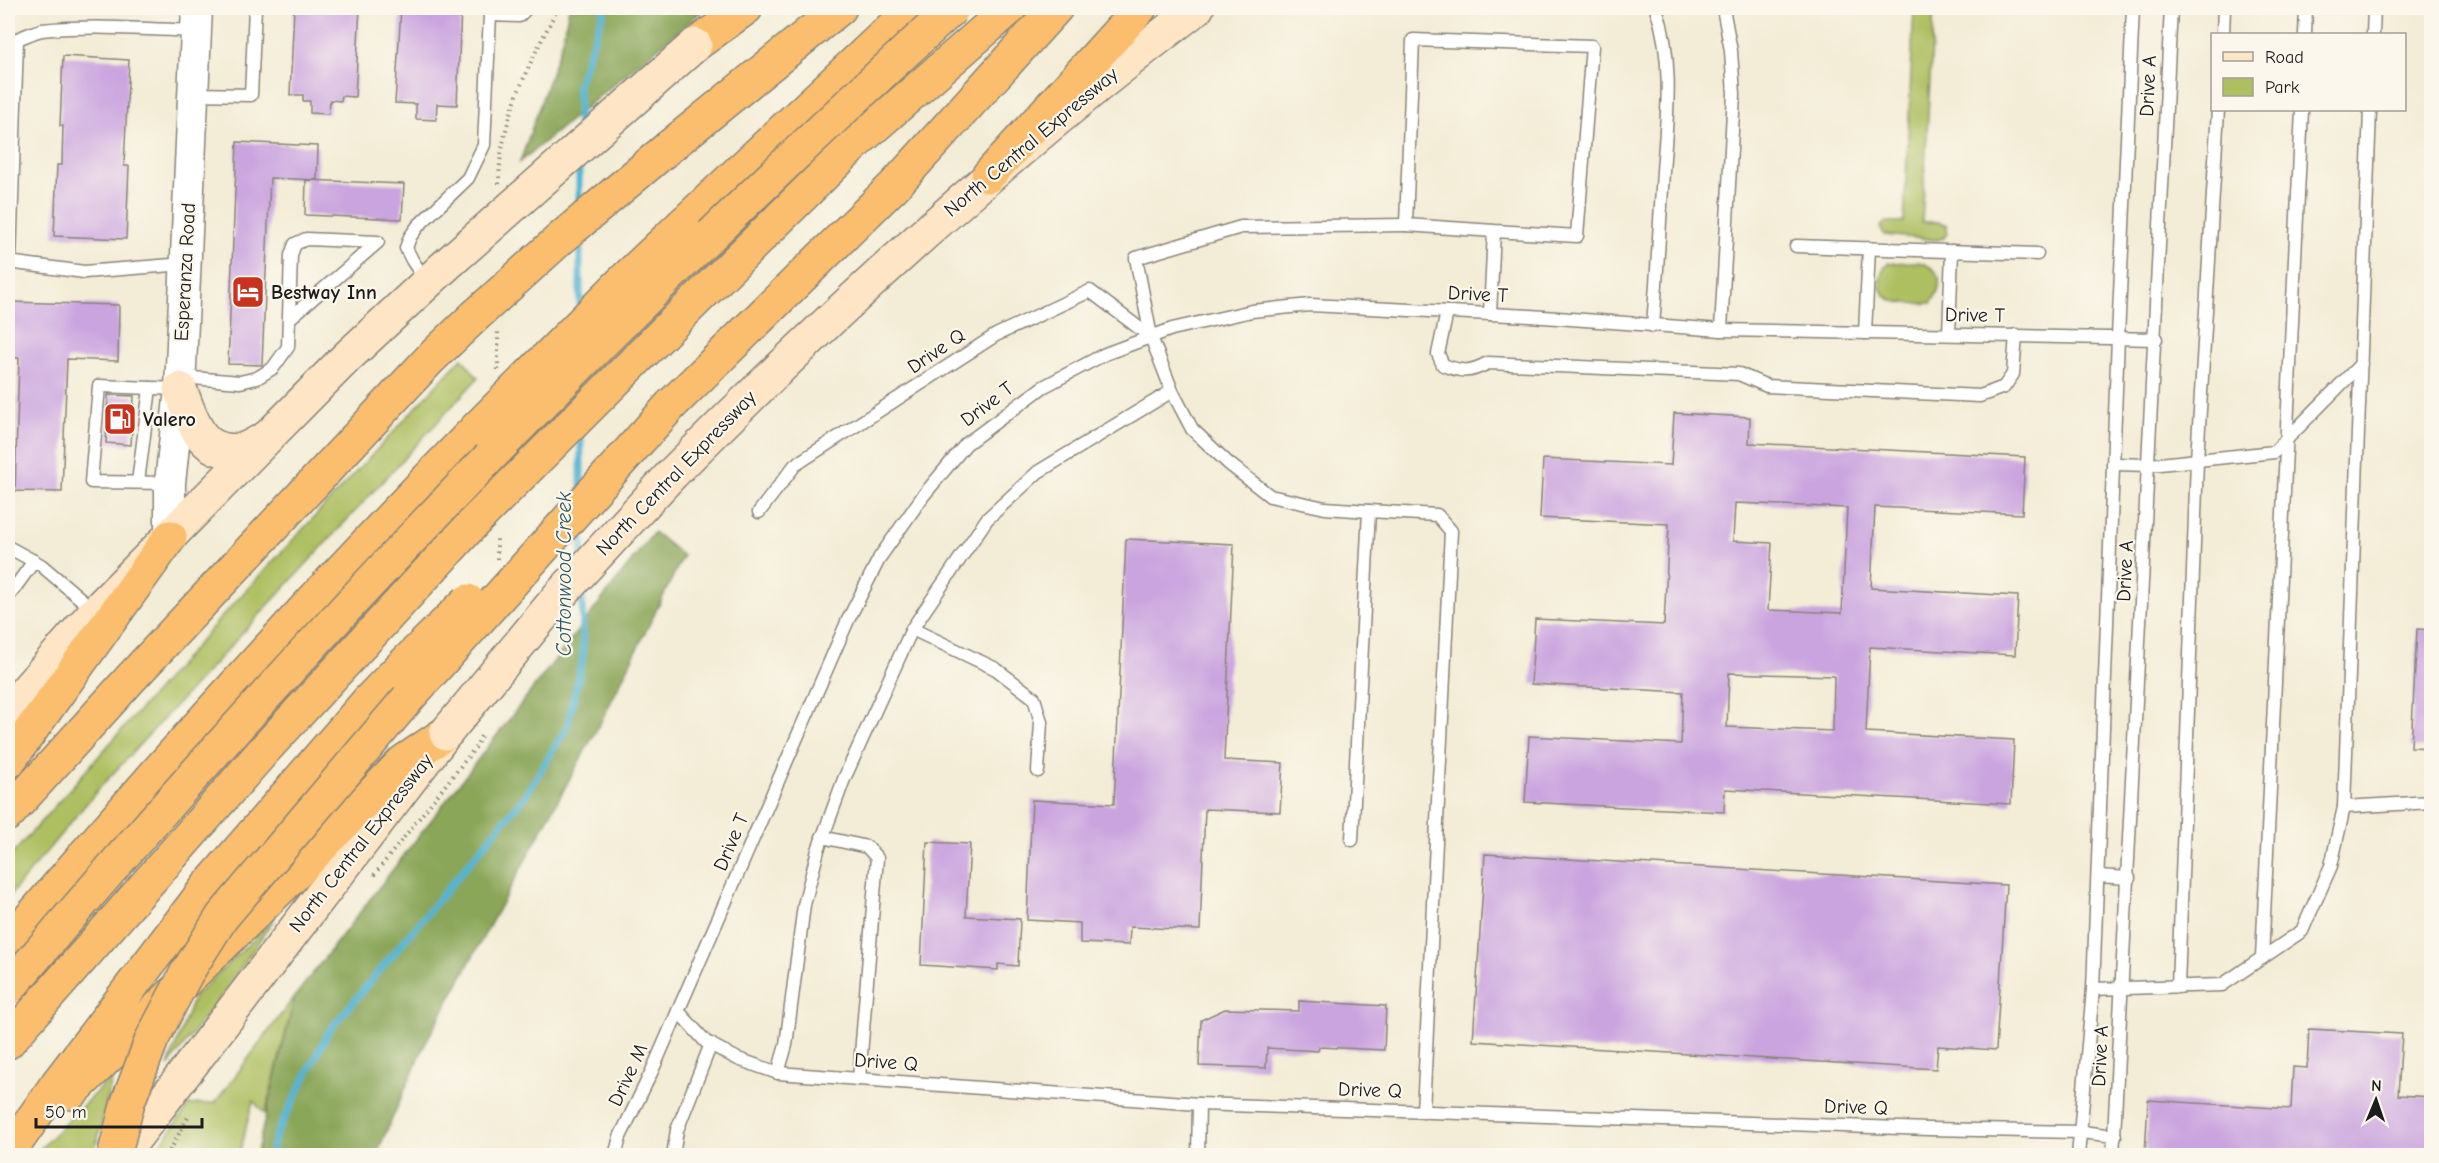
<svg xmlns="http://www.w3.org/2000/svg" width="2439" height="1163" font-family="'Comic Neue',sans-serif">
<rect width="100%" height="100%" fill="#fbf7ec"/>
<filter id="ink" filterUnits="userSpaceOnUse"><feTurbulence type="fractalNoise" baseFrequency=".0167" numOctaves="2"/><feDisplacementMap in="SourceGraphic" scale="12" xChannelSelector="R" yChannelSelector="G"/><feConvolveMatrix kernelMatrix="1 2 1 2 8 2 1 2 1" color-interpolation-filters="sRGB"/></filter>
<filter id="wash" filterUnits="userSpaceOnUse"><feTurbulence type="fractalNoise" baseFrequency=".008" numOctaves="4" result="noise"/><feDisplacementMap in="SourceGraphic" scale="24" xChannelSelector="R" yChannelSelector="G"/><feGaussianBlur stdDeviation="1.35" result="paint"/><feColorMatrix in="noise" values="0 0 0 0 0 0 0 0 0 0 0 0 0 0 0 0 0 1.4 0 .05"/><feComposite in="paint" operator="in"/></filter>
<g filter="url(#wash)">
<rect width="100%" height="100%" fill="#f3ecd6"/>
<!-- green -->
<g fill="#aebf62" stroke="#656e3f" stroke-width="1.5">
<path d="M1914,8H1934L1922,222H1939L1947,225V233L1944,238L1936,240L1884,235L1880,227L1886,222H1904Z"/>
<path d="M1918,262C1942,268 1945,284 1931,303C1921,304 1902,304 1892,300C1875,293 1878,273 1888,263Z"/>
<path d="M462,358L478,378L96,792L8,898V859L225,613Z"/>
<path d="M274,919L226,990L168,1066L194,997Z"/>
<path d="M295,996L265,1114L253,1101L239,1155L152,1156L189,1105L215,1103Z"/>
<path d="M113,1075L94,1155H34Z"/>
</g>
<!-- forest -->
<g fill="#8aa658" stroke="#53613a" stroke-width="1.5">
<path d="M569,8H706L520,162L562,42Z"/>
<path d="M654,532L683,556L604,716L426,1042L376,1155H256L295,996Z"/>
</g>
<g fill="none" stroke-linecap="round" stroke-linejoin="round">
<!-- stream -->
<g stroke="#54b4d3" stroke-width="7">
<path d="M579,132L578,84L605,8"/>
<path d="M579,162V210"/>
<path d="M580,237V309"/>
<path d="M581,432V489"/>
<path d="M582,522V555"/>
<path d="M270,1156L275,1137L329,1031L525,796L567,727L583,657L582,588"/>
</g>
</g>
<g id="blocks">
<!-- building -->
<g fill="#caa4df" fill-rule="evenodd">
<path d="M294,8H360L355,97L342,96L341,101L330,100L329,114L310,113V101H303V95H290Z"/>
<path d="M401,8H461L457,105L437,104L436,120L416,119V104L395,103Z"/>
<path d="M63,56L129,60L124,166H129L126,239L54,236L57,165H62L63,126H60Z"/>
<path d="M237,142L318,146L317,180L270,178L262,365L228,364Z"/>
<path d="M306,180L404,184L402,219L305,215Z"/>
<path d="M8,302L119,305L118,361L67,359L62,492L15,491L19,358H8Z"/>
<path d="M108,395L134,396L131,445L106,443Z"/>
<path d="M1674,413L1750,417L1749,443L2025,457L2022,514L1875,507L1871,588L2018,596L2015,655L1870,647L1866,732L2014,740L2011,804L1725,789L1724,812L1525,802L1529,736L1681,744L1683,692L1531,684L1535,619L1664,625L1669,524L1540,518L1543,459L1671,465ZM1735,503L1847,508L1842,613L1768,610L1772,543L1733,541ZM1729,673L1834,676L1833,731L1727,727Z"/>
<path d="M1126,539L1234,544L1224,760L1283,763L1280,812L1205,809L1200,930L1130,927L1129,945L1080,943V923L1027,920L1032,800L1114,804Z"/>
<path d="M2417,629L2432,630V748L2411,747Z"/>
<path d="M927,842L970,844L966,916L1020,919L1018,966L998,964V970L921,965Z"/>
<path d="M1485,854L2006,885L1996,1050L1938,1046L1936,1069L1473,1041Z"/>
<path d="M1299,1001L1386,1006L1384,1050L1319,1047L1318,1051L1267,1048L1266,1068L1199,1066L1201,1020L1225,1009L1299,1011Z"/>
<path d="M2309,1029L2402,1034L2398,1095L2432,1097V1155H2145L2148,1100L2291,1109L2293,1067L2307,1068Z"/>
</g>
</g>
</g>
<g filter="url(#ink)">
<use href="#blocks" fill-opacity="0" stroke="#888479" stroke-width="1.5"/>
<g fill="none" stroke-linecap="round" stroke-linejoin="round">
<!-- service casing -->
<g stroke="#888479" stroke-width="15">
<g id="service">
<path d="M2223,34L2224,8"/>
<path d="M2305,34L2306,8"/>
<path d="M2373,34L2374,8"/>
<path d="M8,42C18,40 34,31 42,30C93,25 145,29 196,31"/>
<path d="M193,94L251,95L255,8"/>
<path d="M1796,246L2037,254"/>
<path d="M8,262L84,272L185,264"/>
<path d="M10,262L17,40"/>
<path d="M426,281L412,260L406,248L410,237L418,226L468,178L484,145L490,15L519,16L527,8"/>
<path d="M1447,312L1438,354L1443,365C1462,372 1469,373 1488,363L1739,374L1767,386L1980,396L2004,387L2013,374L2016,335"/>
<path d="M1490,314L1494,231L1577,236L1592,46L1413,40L1406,225L1494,231"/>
<path d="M1653,326C1657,274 1660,222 1663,171C1667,116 1674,60 1656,8"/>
<path d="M1721,330L1734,94L1731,51L1723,8"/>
<path d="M1865,333L1869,248"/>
<path d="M1949,334L1952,251"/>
<path d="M181,377L240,382L257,378L273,368L288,347L291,255L295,244L306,239L378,242L290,318"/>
<path d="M1172,391L1192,429L1228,463L1270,496L1325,508L1369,511L1352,840"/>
<path d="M2113,464L2150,465L2274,452L2361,364"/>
<path d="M138,482L150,388"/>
<path d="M170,483L91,482L99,386L179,389"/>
<path d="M1369,511L1437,515L1451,531L1423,1112"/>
<path d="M759,512L795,465L996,335L1090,291L1151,337"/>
<path d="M8,547L41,565L95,611"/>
<path d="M8,597L34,561"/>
<path d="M912,629L996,669L1034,698L1041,722L1038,771"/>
<path d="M2344,807L2432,802"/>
<path d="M822,837L867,847L877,858L859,1079"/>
<path d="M2098,876L2129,878"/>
<path d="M2262,958L2302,110"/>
<path d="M2178,987L2197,460L2218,110"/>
<path d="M2093,989L2222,985L2302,931L2331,866L2344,807L2370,110"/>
<path d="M678,1011L706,1042L738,1059L778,1073L1199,1104L1929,1129L2081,1132L2115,1136"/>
<path d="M778,1073L786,1045L804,905L818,850L844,779L912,629L987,519L1038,472L1172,391L1151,337L1136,258L1241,227L1406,225"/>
<path d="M615,1156L620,1137L652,1071L848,620L880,557L923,496L966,444L1043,387L1105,354L1172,329L1252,311L1310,305L1530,316L1721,330L2156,339"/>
<path d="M673,1156L677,1130L711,1044"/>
<path d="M1198,1156L1199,1104"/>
<path d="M2078,1156L2093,989L2118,337L2133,8"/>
<path d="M2113,1156L2171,8"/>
</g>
</g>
<!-- tertiary casing -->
<g stroke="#888479" stroke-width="33">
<path id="tertiary" d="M170,537V483L180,389L197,8"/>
</g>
<!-- secondary casing -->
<g stroke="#888479" stroke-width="36">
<g id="secondary">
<path d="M180,389C192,418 199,456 240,450C248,449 258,442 266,438"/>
<path d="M672,474C838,307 1010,150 1197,8"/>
<path d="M8,711L96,611L346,358L444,267"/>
<path d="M121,1156L442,738"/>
</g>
</g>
<!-- motorway casing -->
<g stroke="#888479" stroke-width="36">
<g id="motorway">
<path d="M695,45L746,8"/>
<path d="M669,147L840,8"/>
<path d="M988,176L1140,8"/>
<path d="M683,224L913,8"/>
<path d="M671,325L859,140L1010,8"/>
<path d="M671,405L896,184L1056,8"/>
<path d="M8,762L170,537"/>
<path d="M8,814L131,678L430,359L475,316"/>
<path d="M8,944C158,767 314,595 476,429"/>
<path d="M8,1042L266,748L475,521"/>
<path d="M71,1093L293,876L403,762L446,733"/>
<path d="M8,1154L57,1084L208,886L368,701L397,671"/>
</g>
</g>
<!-- path -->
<g stroke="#888479" stroke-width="4" stroke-dasharray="1.5 4.5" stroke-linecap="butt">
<path d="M499,184C499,121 530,62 558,8"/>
<path d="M498,370V332"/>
<path d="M497,559V536"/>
<path d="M374,875L475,748L481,736"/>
<path d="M167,1156L188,1117"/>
</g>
<!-- service -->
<use href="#service" stroke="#fff" stroke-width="12"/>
<!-- tertiary -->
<use href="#tertiary" stroke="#fff" stroke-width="30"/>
<!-- secondary -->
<use href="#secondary" stroke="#fde5c5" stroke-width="33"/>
<!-- motorway -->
<use href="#motorway" stroke="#fabe6e" stroke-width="33"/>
<!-- secondary-bridge casing -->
<g stroke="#888479" stroke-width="36" stroke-linecap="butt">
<g id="secondary-bridge">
<path d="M444,267L695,45"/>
<path d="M446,733L559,596L672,474"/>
</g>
</g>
<!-- motorway-bridge casing -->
<g stroke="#888479" stroke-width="36" stroke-linecap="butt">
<g id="motorway-bridge">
<path d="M475,316L560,239L669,147"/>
<path d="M476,429L623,281L683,224"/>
<path d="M475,521L671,325"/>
<path d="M397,671L468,601"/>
<path d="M8,989C301,643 616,314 953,8"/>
<path d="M114,1156L128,1102L152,1039L186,974L222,917L410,696L671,405"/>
</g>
</g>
<!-- secondary-bridge -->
<use href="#secondary-bridge" stroke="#fde5c5" stroke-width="33"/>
<!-- motorway-bridge -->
<use href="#motorway-bridge" stroke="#fabe6e" stroke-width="33"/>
</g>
</g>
<!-- icons -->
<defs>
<g id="hotel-square" transform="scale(1.725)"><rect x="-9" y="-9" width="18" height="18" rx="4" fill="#c8321e" stroke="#fbf7ec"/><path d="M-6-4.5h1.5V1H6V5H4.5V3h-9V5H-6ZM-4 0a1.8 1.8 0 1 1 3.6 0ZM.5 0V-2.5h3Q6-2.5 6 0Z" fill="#fff"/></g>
<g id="fuel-square" transform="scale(1.725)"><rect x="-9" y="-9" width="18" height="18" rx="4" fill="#c8321e" stroke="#fbf7ec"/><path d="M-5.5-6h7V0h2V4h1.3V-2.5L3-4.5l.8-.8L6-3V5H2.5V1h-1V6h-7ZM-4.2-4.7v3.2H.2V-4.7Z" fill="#fff"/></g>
</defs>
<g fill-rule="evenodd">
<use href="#hotel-square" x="248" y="292"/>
<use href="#fuel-square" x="120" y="419"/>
</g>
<g text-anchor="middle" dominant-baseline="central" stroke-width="4.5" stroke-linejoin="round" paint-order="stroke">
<!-- street labels -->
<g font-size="20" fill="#1c1c1c" stroke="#fbf7ec">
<text transform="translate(2148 86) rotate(-87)">Drive A</text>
<text transform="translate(1031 142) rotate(-40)">North Central Expressway</text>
<text transform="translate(185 272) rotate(-87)">Esperanza Road</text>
<text transform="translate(1478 294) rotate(3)">Drive T</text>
<text transform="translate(1975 315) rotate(1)">Drive T</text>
<text transform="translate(936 351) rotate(-34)">Drive Q</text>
<text transform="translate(987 404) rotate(-37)">Drive T</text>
<text transform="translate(676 473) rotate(-46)">North Central Expressway</text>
<text transform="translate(2125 571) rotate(-87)">Drive A</text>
<text transform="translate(731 842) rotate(-67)">Drive T</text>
<text transform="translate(361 843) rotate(-52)">North Central Expressway</text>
<text transform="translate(2100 1056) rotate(-87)">Drive A</text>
<text transform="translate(886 1062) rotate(4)">Drive Q</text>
<text transform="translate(628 1075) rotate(-65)">Drive M</text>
<text transform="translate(1370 1090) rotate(2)">Drive Q</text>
<text transform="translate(1856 1107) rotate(2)">Drive Q</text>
</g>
<!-- poi labels -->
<g font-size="20" font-weight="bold" fill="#1c1c1c" stroke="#fbf7ec" text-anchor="start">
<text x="271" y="292">Bestway Inn</text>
<text x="143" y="419">Valero</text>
</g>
<!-- water labels -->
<g font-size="21" font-style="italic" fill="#325965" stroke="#fbf7ec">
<text transform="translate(564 574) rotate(-90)">Cottonwood Creek</text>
</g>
</g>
<!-- margin -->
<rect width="2439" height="1163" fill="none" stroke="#fbf7ec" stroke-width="30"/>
<!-- legend -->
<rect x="2211" y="33" width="195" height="78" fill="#fbf7ec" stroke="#a29f99" stroke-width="1.5"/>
<rect x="2223" y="52" width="30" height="9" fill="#fde5c5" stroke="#a29f99" stroke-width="1.5"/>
<text x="2265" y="63" font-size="18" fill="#1c1c1c">Road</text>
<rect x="2223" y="78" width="30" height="18" fill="#aebf62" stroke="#a29f99" stroke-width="1.5"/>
<text x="2265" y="93" font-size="18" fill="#1c1c1c">Park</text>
<!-- north arrow -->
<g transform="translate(2376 1100) rotate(2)" stroke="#fbf7ec" stroke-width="4.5" paint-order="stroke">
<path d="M0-4.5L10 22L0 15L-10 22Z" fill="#1c1c1c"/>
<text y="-9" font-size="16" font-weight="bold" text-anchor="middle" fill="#1c1c1c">N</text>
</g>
<!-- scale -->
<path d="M36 1118v9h166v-9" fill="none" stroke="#1c1c1c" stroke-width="3"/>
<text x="45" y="1118" font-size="18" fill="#1c1c1c" stroke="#fbf7ec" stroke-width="4.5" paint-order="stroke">50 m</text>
</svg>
